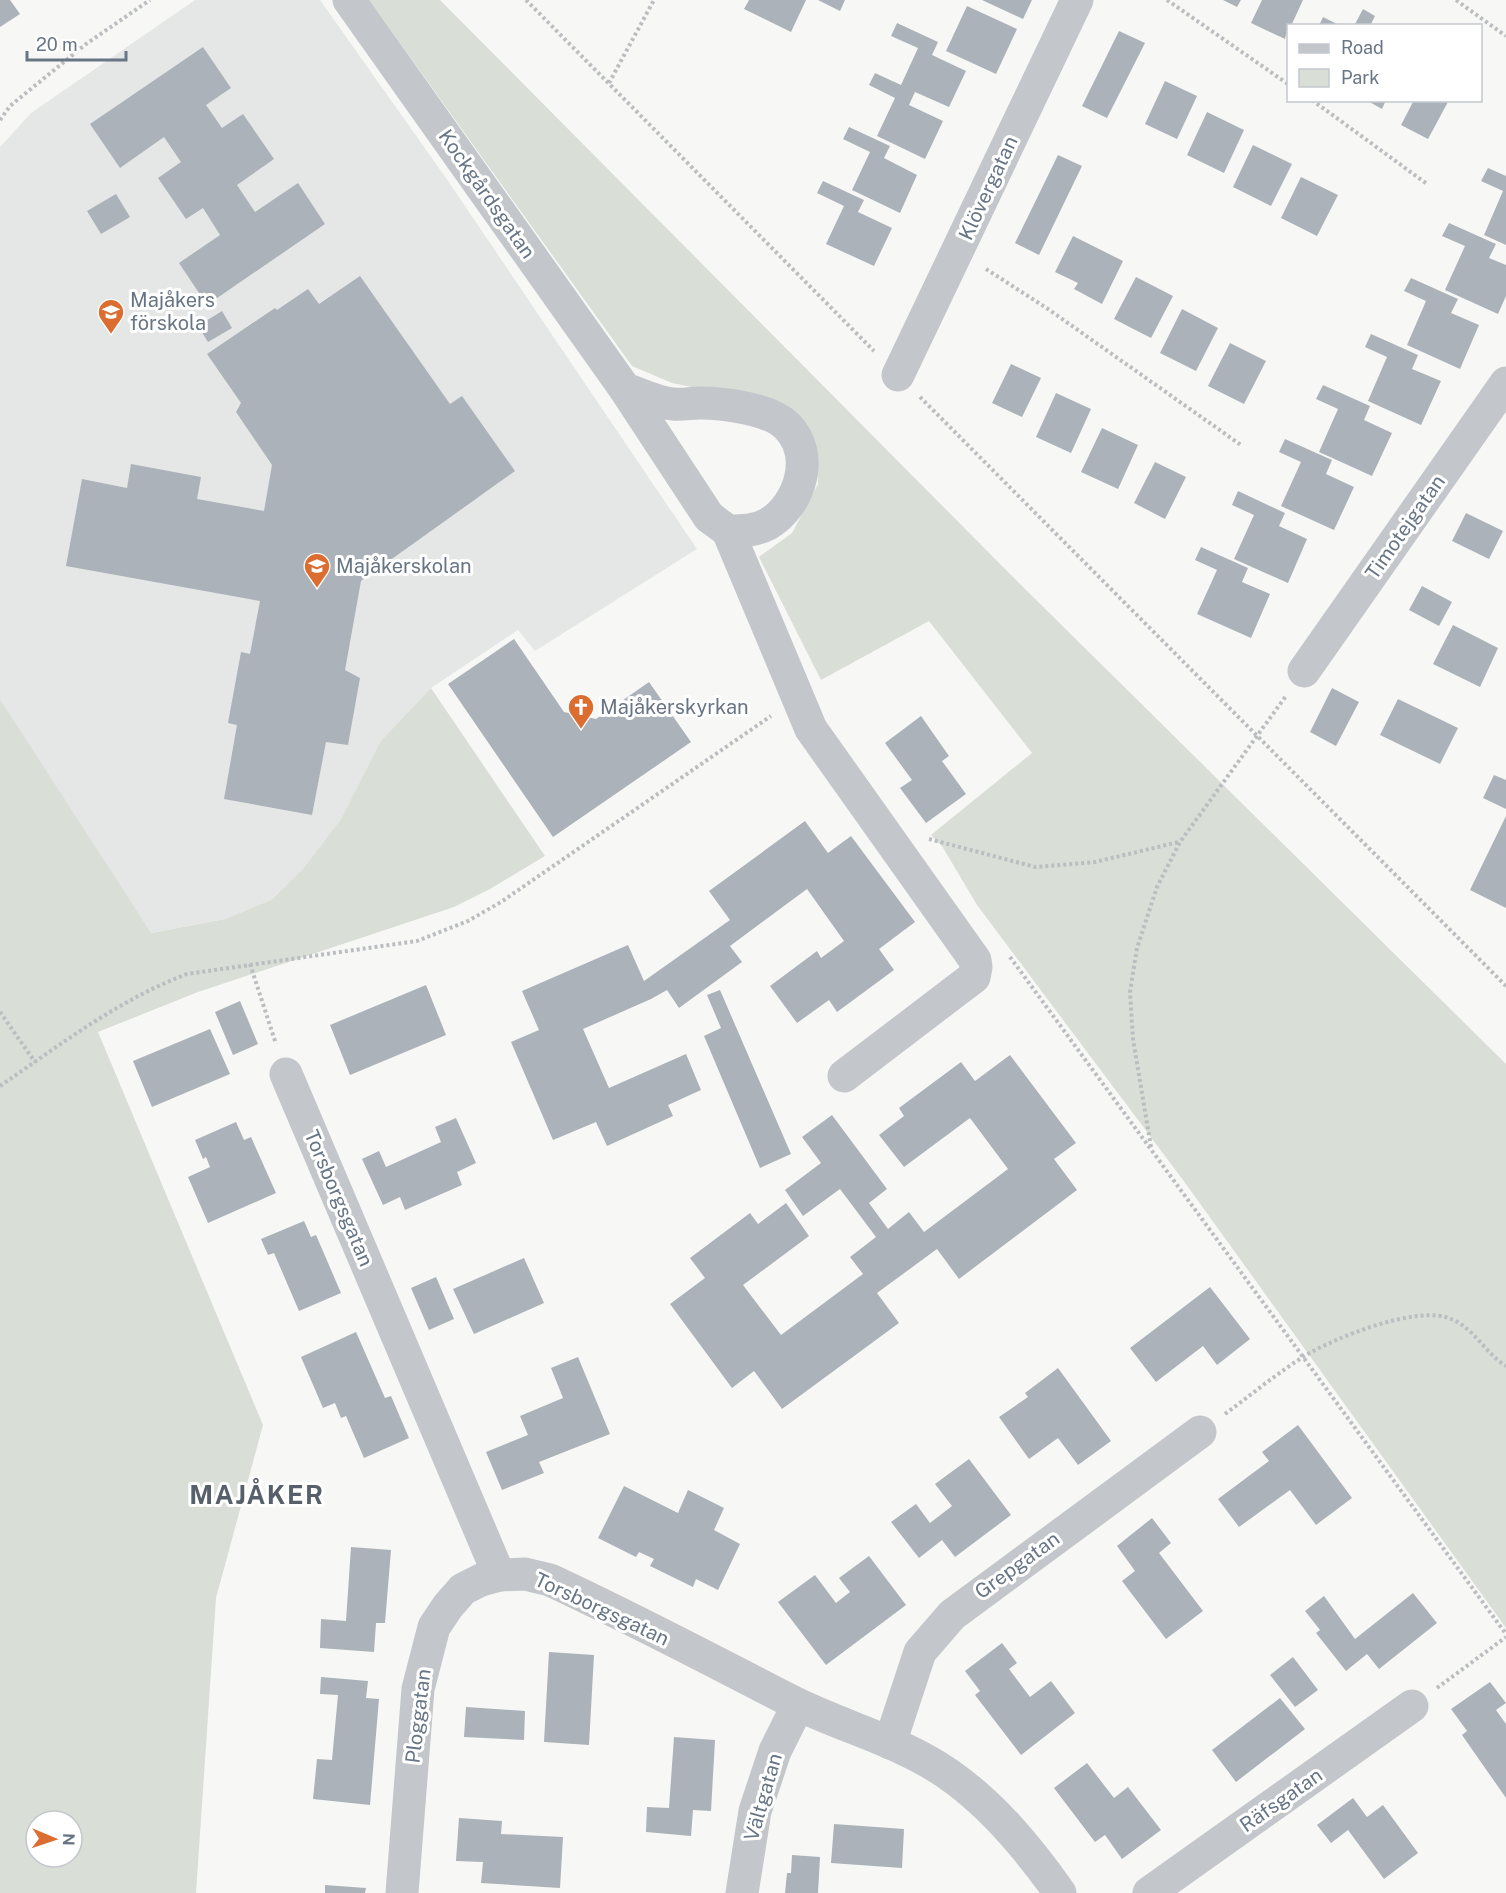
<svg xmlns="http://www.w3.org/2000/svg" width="1506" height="1893" font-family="'Public Sans',sans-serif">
<rect width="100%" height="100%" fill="#f7f8f5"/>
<!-- built -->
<path fill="#e5e7e6" d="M195,0H320L446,178L697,549L535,651L518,630L431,688L382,741L341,819L302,870L271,900L225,919L150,933L0,699V147L31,113Z"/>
<!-- green -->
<g fill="#d9ded6" fill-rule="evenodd">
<path d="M369,0H440L1019,583L1506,1064V1628L1183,1180L977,905L942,846L931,835L1032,753L929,621L821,680L759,557L792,533L818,484L816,449L772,404L672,383L632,366Z"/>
<path d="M431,688L545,856L490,889L454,907L198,992L98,1032L263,1425L216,1598L196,1893H0V699L151,933L225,919L271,900L302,870L341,819L381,741ZM36,1821H72V1857H36Z"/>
</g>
<!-- building -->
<g fill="#acb2b9">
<path d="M0,0H10L20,14L0,27Z"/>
<path d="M749,0H806L791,32L744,9Z"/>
<path d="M818,0H845L840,11Z"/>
<path d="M982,0H1032L1023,19Z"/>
<path d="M1223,0H1241L1237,7Z"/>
<path d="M1262,0H1303L1291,26H1288L1285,39L1251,23Z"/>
<path d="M967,6L1017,29L996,74L946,51Z"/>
<path d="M1363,9L1375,16L1370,26H1354Z"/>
<path d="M1323,17L1341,26H1319Z"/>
<path d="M897,23L938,42L932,55L966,71L949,107L915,92L909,105L943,121L925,159L877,136L895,98L869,85L875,73L901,85L918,48L891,36Z"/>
<path d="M1119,31L1145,43L1107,118L1082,106Z"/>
<path d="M203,47L231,88L206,105L222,128L243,114L274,159L237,185L255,212L298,183L325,224L207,305L179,263L220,235L203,208L186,219L158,178L181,162L164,137L120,168L90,124Z"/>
<path d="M1165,81L1197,96L1177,139L1145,124Z"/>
<path d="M1366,100H1386L1382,109Z"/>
<path d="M1414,100H1449L1428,139L1401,125Z"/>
<path d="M1207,112L1244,130L1224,173L1187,155Z"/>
<path d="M849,127L890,146L884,158L917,175L900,213L852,190L870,152L843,139Z"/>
<path d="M1253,145L1292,164L1271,206L1233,187Z"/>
<path d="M1058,155L1082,166L1039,255L1015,243Z"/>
<path d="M1488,168L1506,176V245L1484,235L1503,191L1481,181Z"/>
<path d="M1301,177L1338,195L1317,236L1281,218Z"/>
<path d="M823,181L864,200L858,212L892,228L874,266L826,244L844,206L817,193Z"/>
<path d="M116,194L130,217L101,234L87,211Z"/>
<path d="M1449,223L1496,244L1489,258L1506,265V296L1498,314L1445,290L1465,246L1442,236Z"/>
<path d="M1073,236L1123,261L1102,304L1074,289L1078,283L1055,272Z"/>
<path d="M360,276L450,404L462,396L515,471L361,581L345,670L360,678L348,745L326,742L312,815L224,799L237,725L228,723L241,652L250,654L260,601L66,566L82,479L127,488L131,464L201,477L197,499L264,511L272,465L236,412L241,403L207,354L275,308L277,310L308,289L319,304Z"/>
<path d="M1136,277L1173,296L1151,338L1114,319Z"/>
<path d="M1411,278L1458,299L1451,313L1479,325L1460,369L1407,345L1426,301L1404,291Z"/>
<path d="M1182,309L1218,328L1196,371L1160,353Z"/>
<path d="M222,311L232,328L208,342L198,326Z"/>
<path d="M1371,334L1418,355L1412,369L1441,381L1421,425L1368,401L1387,357L1365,347Z"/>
<path d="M1230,343L1266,361L1244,404L1208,386Z"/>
<path d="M1011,364L1041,378L1022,417L992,403Z"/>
<path d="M1323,385L1370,406L1364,420L1392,433L1372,476L1319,452L1338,409L1316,399Z"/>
<path d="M1056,393L1091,409L1071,453L1036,437Z"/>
<path d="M1102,428L1138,445L1118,489L1081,472Z"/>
<path d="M1285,439L1332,460L1326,474L1354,487L1334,530L1281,506L1301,462L1279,452Z"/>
<path d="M1155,462L1186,477L1165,519L1134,503Z"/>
<path d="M1238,491L1285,513L1279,526L1307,539L1288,583L1234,559L1254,515L1232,505Z"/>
<path d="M1466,513L1503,531L1489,559L1452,541Z"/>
<path d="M1201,547L1248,568L1242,582L1270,594L1251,638L1197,614L1217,570L1195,560Z"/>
<path d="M1422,586L1452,602L1439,626L1409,610Z"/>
<path d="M1453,625L1498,648L1480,687L1433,664Z"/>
<path d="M514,639L564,712L596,719L649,682L691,742L553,837L448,684Z"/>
<path d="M1332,688L1359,702L1336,746L1310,732Z"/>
<path d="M1398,699L1458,728L1440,764L1380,735Z"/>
<path d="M921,716L949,756L942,761L966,794L926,823L900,788L912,780L885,743Z"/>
<path d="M1494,775L1506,780V809L1483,798Z"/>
<path d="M1506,816V908L1470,890Z"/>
<path d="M805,821L828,853L851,836L915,922L879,949L894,970L837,1012L829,1000L797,1023L770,986L817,951L821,958L844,941L807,889L730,946L742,962L679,1008L667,990L651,999L583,1029L609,1088L686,1054L701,1090L668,1105L673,1116L607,1146L596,1122L553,1140L511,1042L539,1030L522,991L628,945L644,981L730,920L709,891Z"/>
<path d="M426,985L446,1035L350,1075L330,1025Z"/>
<path d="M720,990L791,1154L760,1168L704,1036L721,1028L707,995Z"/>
<path d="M240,1001L258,1044L233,1055L215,1012Z"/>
<path d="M210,1029L230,1074L152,1107L133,1061Z"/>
<path d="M1010,1055L1076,1143L1054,1159L1077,1190L959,1279L937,1249L877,1293L899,1323L782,1409L754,1371L732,1388L670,1304L705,1278L690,1258L750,1213L758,1224L786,1203L809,1236L743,1285L781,1335L863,1274L850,1257L876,1237L840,1189L803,1216L785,1190L821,1163L802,1137L832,1115L887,1189L869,1203L888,1229L909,1212L924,1232L1008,1169L970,1118L904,1167L879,1135L904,1116L899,1108L961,1062L975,1081Z"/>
<path d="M456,1118L476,1163L457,1172L462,1185L405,1210L400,1197L383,1205L362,1159L379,1151L386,1167L441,1142L435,1127Z"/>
<path d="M236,1122L244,1140L251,1137L276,1193L208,1223L188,1177L210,1167L206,1157L203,1159L195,1140Z"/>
<path d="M304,1221L311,1237L316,1235L341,1293L299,1311L274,1253L268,1255L261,1239Z"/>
<path d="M524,1258L544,1303L474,1334L453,1289Z"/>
<path d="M436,1277L454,1319L429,1330L411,1288Z"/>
<path d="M1210,1287L1250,1339L1217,1365L1203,1346L1156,1382L1130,1348Z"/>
<path d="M356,1332L385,1398L391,1396L409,1438L364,1458L346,1416L341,1418L335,1403L323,1408L301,1357Z"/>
<path d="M578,1357L610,1434L539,1462L544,1473L502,1490L486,1452L528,1435L520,1416L563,1398L551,1368Z"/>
<path d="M1058,1368L1111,1441L1078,1465L1058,1438L1029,1459L999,1417L1028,1397L1025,1393Z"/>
<path d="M1298,1425L1352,1498L1316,1525L1290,1490L1239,1527L1218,1499L1269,1461L1262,1452Z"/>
<path d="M969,1459L1011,1515L955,1557L942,1540L919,1558L891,1522L916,1504L930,1523L952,1506L935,1484Z"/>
<path d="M624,1486L678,1513L688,1490L724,1508L714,1530L740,1544L718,1590L696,1579L693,1587L650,1566L654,1559L639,1552L636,1557L598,1538Z"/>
<path d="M1152,1518L1171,1543L1159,1553L1203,1611L1166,1639L1122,1581L1135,1571L1117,1546Z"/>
<path d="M351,1547L391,1550L385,1623H376L374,1652L320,1648L321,1619L346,1621Z"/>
<path d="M869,1556L906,1605L826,1665L778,1602L815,1575L836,1603L850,1592L839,1578Z"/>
<path d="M1413,1593L1437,1623L1379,1669L1367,1654L1346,1671L1316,1633L1320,1630L1305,1611L1324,1596L1355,1639Z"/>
<path d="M1002,1643L1017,1663L1009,1669L1030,1697L1051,1681L1075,1713L1021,1755L975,1695L980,1691L965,1671Z"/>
<path d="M549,1652L594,1655L589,1745L544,1742Z"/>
<path d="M1293,1657L1318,1690L1295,1707L1270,1675Z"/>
<path d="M321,1677L368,1681L366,1698L379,1699L370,1805L313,1799L317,1759L332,1760L338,1695L320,1694Z"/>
<path d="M1490,1682L1506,1703L1496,1710L1506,1724V1798L1462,1735L1467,1731L1451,1709Z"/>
<path d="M1280,1698L1305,1729L1236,1782L1212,1750Z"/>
<path d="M466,1707L525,1711L524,1740L464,1737Z"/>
<path d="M674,1737L715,1740L711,1811L693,1810L691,1836L646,1832L647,1807L669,1808Z"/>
<path d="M1087,1763L1114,1798L1128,1787L1161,1830L1122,1859L1105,1835L1095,1842L1054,1788Z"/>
<path d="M1353,1798L1367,1817L1383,1805L1418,1853L1384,1879L1348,1830L1331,1843L1317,1825Z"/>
<path d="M459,1818L502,1821L501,1834L563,1837L560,1888L481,1883L483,1862L456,1861Z"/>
<path d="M834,1824L904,1829L902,1868L831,1863Z"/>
<path d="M792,1855L820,1857L818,1893H785L787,1873H791Z"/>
<path d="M325,1885L366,1888L365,1893H325Z"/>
</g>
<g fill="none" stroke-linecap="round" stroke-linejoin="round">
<!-- path -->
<g stroke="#bbbdc0" stroke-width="4" stroke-dasharray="3 3" stroke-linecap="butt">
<path d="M526,0L874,351"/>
<path d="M1167,0L1288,84"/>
<path d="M1456,0L1506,36"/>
<path d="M609,83L654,0"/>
<path d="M1312,100L1427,184"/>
<path d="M0,120L10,106L86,44L150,0"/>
<path d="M986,269L1048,309L1241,445"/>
<path d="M920,397L1506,986"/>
<path d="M929,839L1035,867L1095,862L1179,842"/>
<path d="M1010,957L1506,1634"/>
<path d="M250,964L276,1044"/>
<path d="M0,1012L35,1062"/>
<path d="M0,1086C60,1045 118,1000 187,974L417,941L468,921L501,902L771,716"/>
<path d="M1151,1147L1133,1039L1130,992L1137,948L1157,887L1180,842L1286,696"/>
<path d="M1225,1414C1251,1395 1276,1374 1303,1357C1333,1338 1418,1304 1451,1319C1474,1328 1485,1353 1506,1366"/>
<path d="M1437,1688L1506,1637"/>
</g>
<!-- minor -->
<g stroke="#c3c6ca" stroke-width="33">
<path d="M349,0L625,389L709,517L728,531C742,531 755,531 768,524C800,505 816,455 787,426C770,409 724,403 700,403C691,403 682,405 673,404C657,403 640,394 625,389"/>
<path d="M898,375L1077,0"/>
<path d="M728,531L811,729L975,960L976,967L974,977L844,1076"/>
<path d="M1304,671L1506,383"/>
<path d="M286,1074L499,1575L525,1574L550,1580C632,1618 711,1660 791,1701C842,1727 901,1741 948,1774C993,1805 1029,1849 1060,1893"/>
<path d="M890,1743L920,1652L952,1615L1200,1432"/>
<path d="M402,1893L418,1689L434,1627L448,1606L463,1589L481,1580L499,1575"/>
<path d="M742,1893L755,1811L775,1751L798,1705"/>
<path d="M1149,1893L1412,1706"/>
</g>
</g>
<!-- icons -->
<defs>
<g id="school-pin" transform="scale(1.35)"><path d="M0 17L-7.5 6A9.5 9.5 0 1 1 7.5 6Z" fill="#dc6d30" stroke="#fff"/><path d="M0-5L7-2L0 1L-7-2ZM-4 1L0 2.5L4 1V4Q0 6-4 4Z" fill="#fff"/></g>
<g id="church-pin" transform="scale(1.35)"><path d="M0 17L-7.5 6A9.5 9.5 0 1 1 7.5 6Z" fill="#dc6d30" stroke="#fff"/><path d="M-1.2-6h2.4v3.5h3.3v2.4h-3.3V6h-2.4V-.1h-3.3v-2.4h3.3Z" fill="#fff"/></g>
</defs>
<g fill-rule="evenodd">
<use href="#school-pin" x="111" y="312"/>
<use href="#school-pin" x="317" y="566"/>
<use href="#church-pin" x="581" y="707"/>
</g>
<g text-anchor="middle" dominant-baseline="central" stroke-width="6" stroke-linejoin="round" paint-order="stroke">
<!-- street labels -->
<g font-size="20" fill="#687585" stroke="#fff">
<text transform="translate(988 188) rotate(-65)">Klövergatan</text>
<text transform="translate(487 194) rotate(55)">Kockgårdsgatan</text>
<text transform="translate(1405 527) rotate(-55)">Timotejgatan</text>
<text transform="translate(339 1198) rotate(67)">Torsborgsgatan</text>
<text transform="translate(1017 1565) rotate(-36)">Grepgatan</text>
<text transform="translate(602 1609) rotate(25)">Torsborgsgatan</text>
<text transform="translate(418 1716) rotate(-83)">Ploggatan</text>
<text transform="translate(763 1797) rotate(-74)">Vältgatan</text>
<text transform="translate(1281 1800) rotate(-35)">Räfsgatan</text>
</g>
<!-- poi labels -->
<g font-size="20" fill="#687585" stroke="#fff" text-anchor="start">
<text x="130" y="300">Majåkers<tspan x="130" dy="23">förskola</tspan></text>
<text x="336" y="566">Majåkerskolan</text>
<text x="600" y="707">Majåkerskyrkan</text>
</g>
<!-- district labels -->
<g font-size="26" font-weight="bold" letter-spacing="1.5" fill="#565f6a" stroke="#fff">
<text x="257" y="1494">MAJÅKER</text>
</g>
</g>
<!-- legend -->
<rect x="1287" y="24" width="195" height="78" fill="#ffffff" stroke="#c3c8ce" stroke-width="1.5"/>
<rect x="1299" y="44" width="30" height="9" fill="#c3c6ca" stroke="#c3c8ce" stroke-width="1.5"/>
<text x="1341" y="54" font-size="18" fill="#687585">Road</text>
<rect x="1299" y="69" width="30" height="18" fill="#d9ded6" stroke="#c3c8ce" stroke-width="1.5"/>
<text x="1341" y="84" font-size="18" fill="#687585">Park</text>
<!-- north arrow -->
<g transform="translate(54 1839) rotate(92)"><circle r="28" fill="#ffffff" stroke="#c3c8ce" stroke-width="1.5"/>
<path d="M0-4.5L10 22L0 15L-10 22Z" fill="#dc6d30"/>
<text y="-9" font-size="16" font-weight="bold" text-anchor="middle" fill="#687585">N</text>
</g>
<!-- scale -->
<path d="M27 51v9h99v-9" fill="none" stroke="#687585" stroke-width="3"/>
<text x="36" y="51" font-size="18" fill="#687585" stroke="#ffffff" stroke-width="4.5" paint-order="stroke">20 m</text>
</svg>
